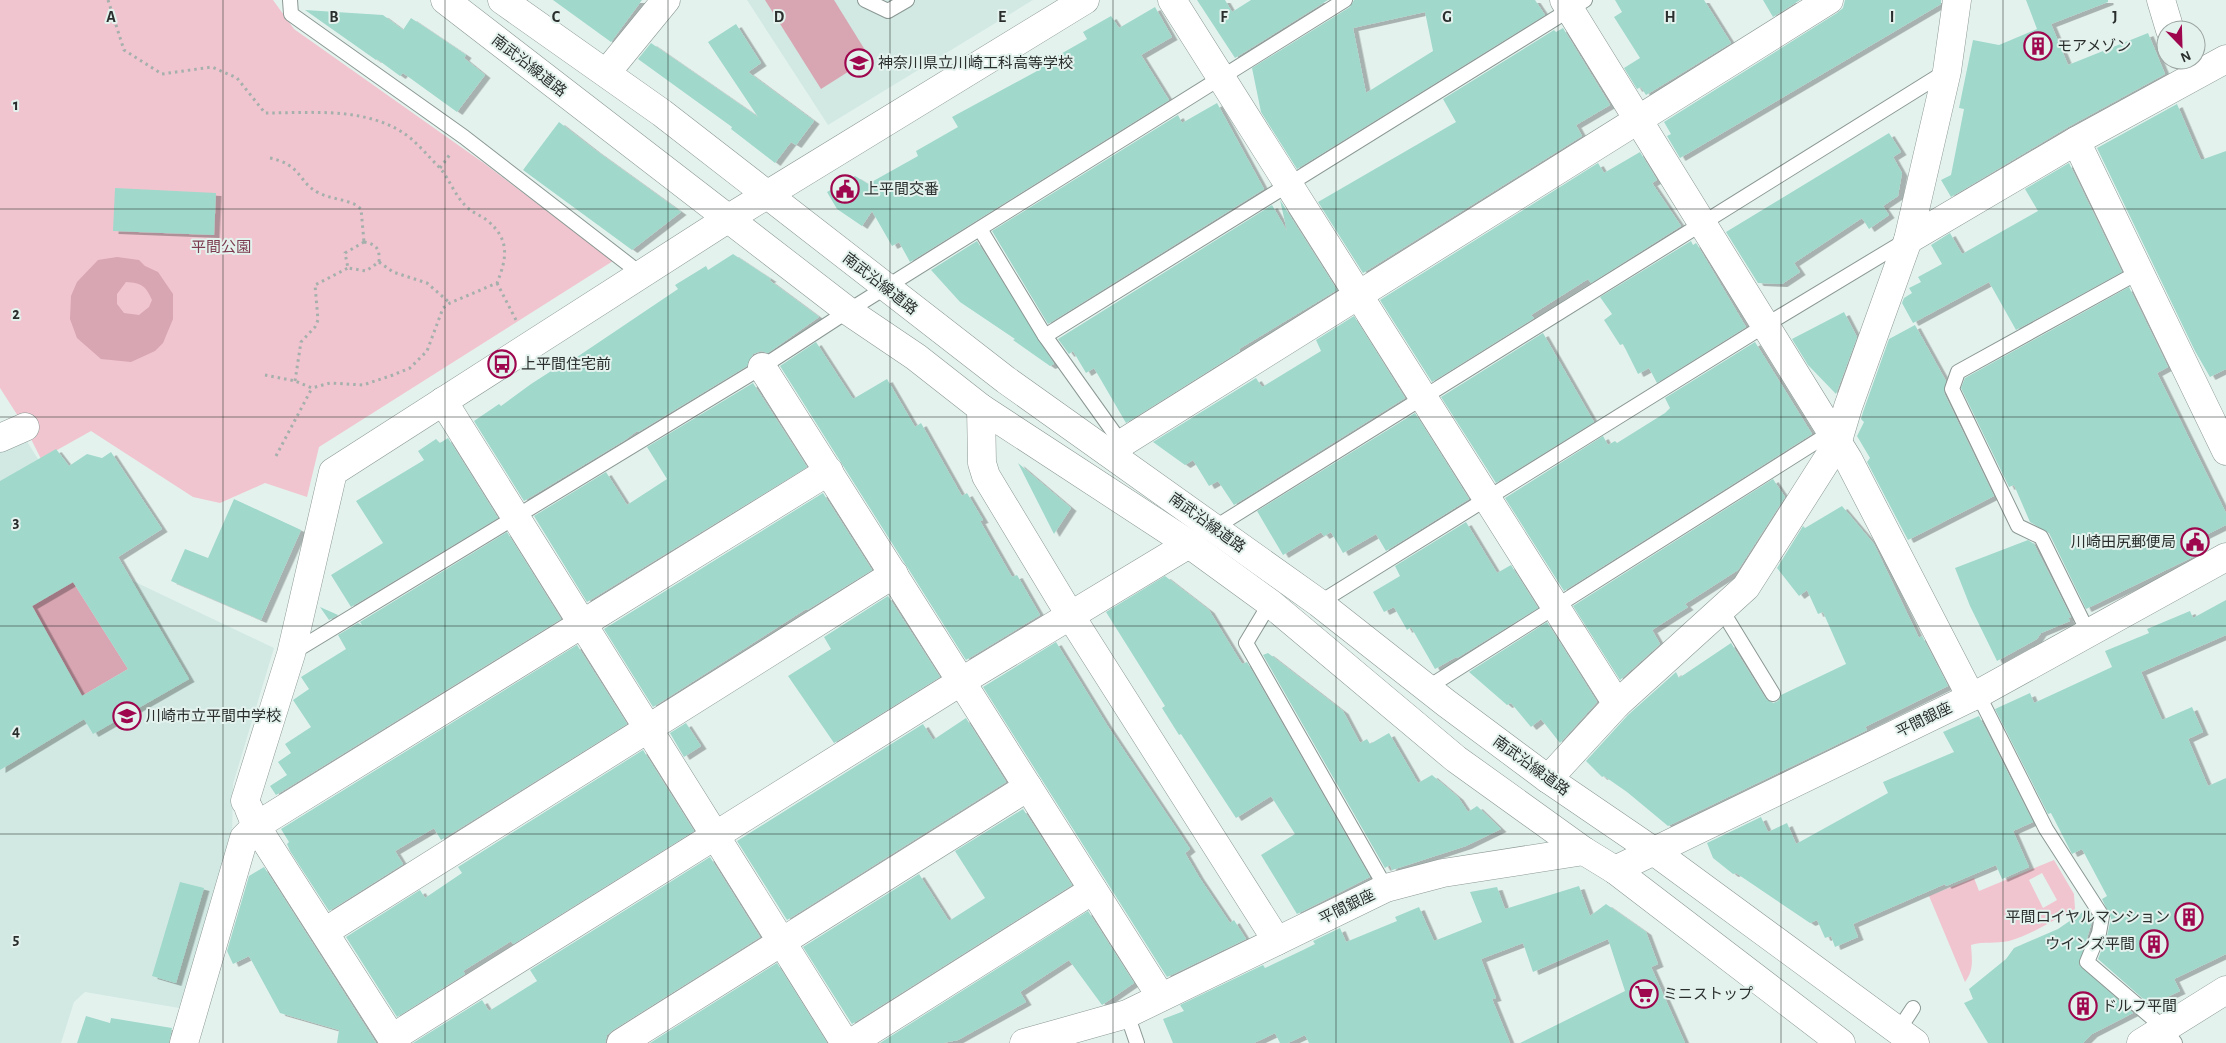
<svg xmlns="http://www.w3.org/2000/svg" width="2226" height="1043" font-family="'Alegreya Sans','Noto Sans JP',sans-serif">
<defs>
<filter id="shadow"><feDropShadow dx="5.5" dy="3" stdDeviation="0" flood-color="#0004"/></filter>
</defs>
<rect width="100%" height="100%" fill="#e4f2ee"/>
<!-- built -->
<g fill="#d2e9e3">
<path d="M747,0H1033L828,125Z"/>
<path d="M26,440L108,569L274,648L233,784L232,839L179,1008L85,992L74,1002L61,1043H0V452Z"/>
</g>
<!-- green -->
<g fill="#f0c5cf" fill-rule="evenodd">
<path d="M0,0H273L294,29L485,164L613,261L319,447L307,497L265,483L220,503L193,497L91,431L41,459L25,427L0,388Z"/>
<path d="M2054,860L2074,894L2075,909C2055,919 2031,935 2009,941C1996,944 1984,941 1971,945C1972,960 1974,970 1965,982L1929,896L1974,878L1979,891ZM2042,873L2057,900L2043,908L2029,880Z"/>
</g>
<!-- water -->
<g fill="#d8a5b2" fill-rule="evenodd">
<path d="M765,0H834L870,58L821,89Z"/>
<path d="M117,257L139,260L145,266L158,272L173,294V319L163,343L155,351L131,362L101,359L77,338L70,319L71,296L77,282L98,260ZM126,282C142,283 146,286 152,300L149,307L139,315L124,313L117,304V294Z"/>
<path d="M73,582L128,669L82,696L32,606Z"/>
</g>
<!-- building -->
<g fill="#a0d9cb" fill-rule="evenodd" filter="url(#shadow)">
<path d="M553,0H642L611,42Z"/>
<path d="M1197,0H1225L1232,12L1251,0H1328L1235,58Z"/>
<path d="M1354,0H1535L1545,15L1297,169L1261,112L1252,68L1350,7ZM1425,12L1433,51L1366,93L1353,28Z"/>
<path d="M1615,0H1704L1731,43L1646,95L1641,87L1637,89L1624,68L1640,58L1614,17L1622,12Z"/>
<path d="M1763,0H1800L1773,17Z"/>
<path d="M1845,0H1941V4L1680,158L1667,136L1671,134L1664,122L1837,13L1843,8Z"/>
<path d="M2026,0H2108V2L2051,24L2068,65L2148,33L2165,74L2068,127L1951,197L1941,180L1951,175L1964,109L1959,108L1973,40L1999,45L2037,29Z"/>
<path d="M1155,7L1172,37L1141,55L1169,100L910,262L899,242L892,246L872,211L862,226L837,209L827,192L855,176L868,184L918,156L916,151L958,127L952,117L1037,71L1036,68L1087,39L1083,32L1111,16L1119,28Z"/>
<path d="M305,10L383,15L403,30L411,18L466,55L464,58L485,75L457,112L403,73L400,76L377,59L376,60Z"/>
<path d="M736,24L761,63L748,72L814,121L796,145L791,142L775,163L731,129L732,127L638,59L651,43L758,117L708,42Z"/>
<path d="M1563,28L1610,105L1576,125L1582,136L1363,273L1318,202L1456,122L1443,99L1554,30L1556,32Z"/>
<path d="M1217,103L1264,189L1048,324L992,231L1178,115L1182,123Z"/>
<path d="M2177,104L2201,160L2226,151V369L2210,377L2195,351L2097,148Z"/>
<path d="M559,122L595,150L681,212L632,250L542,184L523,170Z"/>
<path d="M1889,133L1901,152L1893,157L1902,173L1898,196L1883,206L1889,215L1869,229L1862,218L1794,263L1800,272L1782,284L1758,283L1726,232Z"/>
<path d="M1640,152L1657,180L1652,183L1681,226L1591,283L1588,279L1531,315L1534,318L1432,382L1380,300L1598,163L1604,173Z"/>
<path d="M2069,163L2122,272L2016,330L1989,282L1913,323L1902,303L1904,298L1912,293L1909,288L1921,282L1918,277L1942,264L1931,245L1950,233L1962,254L2038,211L2025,189Z"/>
<path d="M115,188L216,193L214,235L113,231Z"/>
<path d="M1280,200L1337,290L1239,349L1240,351L1126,423L1094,368L1086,373L1073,351L1069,354L1058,339L1272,205L1287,231Z"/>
<path d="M977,241L1054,364L1050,366L1013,340L1015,339L960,302L931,270Z"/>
<path d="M1691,241L1693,245L1696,243L1698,246L1746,327L1657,383L1649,368L1638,374L1623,344L1620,345L1604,320L1612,314L1600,297Z"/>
<path d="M733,254L771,279L769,280L819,317L768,353L761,351L753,354L747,366L638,432L637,431L625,440L524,501L474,421L499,404L501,406L531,384L573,357L574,359L678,289L675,285L706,266L708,270Z"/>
<path d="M2129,287L2168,367L2157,373L2226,513V525L2192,542L2199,554L2086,609L2049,533L2030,522L2014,485L2009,487L1961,388L1965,378Z"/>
<path d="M1844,312L1857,337L1836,394L1808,365L1792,339Z"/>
<path d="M1354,316L1405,398L1234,505L1218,481L1209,486L1193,460L1185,465L1153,442L1256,378L1262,387L1321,351L1316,340Z"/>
<path d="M1915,325L1946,381L1944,393L1994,496L1908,540L1867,462L1870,458L1857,436L1864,422L1861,419L1863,412L1889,339Z"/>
<path d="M1543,333L1594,422L1496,483L1441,397Z"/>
<path d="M816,342L853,399L887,379L915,427L921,423L962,496L967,493L983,520L980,521L1012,577L1017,575L1040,615L966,660L780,366Z"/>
<path d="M1755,342L1812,434L1564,591L1505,498L1603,436L1608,445L1615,441L1617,443L1665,413L1670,408L1665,398Z"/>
<path d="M753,383L807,467L587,602L534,516L606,472L627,505L667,479L647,447Z"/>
<path d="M1415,413L1469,499L1386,551L1376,534L1343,553L1331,532L1324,536L1321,532L1283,555L1257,511Z"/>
<path d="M448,438L498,518L351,607L331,575L383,543L356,501L424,460L418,451L436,439L440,443Z"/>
<path d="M56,449L69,466L87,454L102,458L111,452L162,529L118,557L189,679L93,734L84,719L0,770V481ZM73,582L128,669L82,696L32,606Z"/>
<path d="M1018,463L1071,508L1054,534Z"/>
<path d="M1773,479L1785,497L1738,570L1685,604L1688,607L1652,630L1660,644L1620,680L1573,606Z"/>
<path d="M823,493L872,570L807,610L806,609L653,707L604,629Z"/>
<path d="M234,499L301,530L261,620L171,581L185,549L208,558Z"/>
<path d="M1842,506L1874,544L1919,638L1922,636L1948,686L1865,727L1867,730L1668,826L1627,792L1604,776L1602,777L1586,761L1628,715L1676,672L1679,678L1731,643L1766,699L1773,703L1778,701L1781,695L1846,664L1823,612L1818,614L1807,590L1799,596L1777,568L1803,526L1805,528Z"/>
<path d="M1466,522L1497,573L1511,565L1538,608L1457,658L1456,657L1435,669L1411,627L1407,630L1394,607L1384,612L1373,592L1400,576L1395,566Z"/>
<path d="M507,532L561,619L276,795L270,786L287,775L278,762L291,753L285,744L311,727L293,700L309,689L301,677L346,649L338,635L358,623L362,625L360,622Z"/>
<path d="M2028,540L2034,544L2071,617L2068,618L2070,621L2041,633L2037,639L1997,661L1970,606L1955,568Z"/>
<path d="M1165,576L1209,610L1242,664L1247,662L1370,877L1297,914L1261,855L1295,834L1271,796L1236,818L1181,734L1179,735L1162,708L1165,706L1106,612Z"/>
<path d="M888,596L940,677L834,743L788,676L831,649L824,637Z"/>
<path d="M2226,600V635L2141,672L2162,720L2192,707L2203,732L2188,739L2208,786L2226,778V954L2174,979L2180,991L2150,1005L2098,959L2107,936L2111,918L2102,899L2107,896L2082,849L2072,854L2051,813L2048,814L1995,709L2030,693L2034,703L2112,667L2105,651L2149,633L2147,629L2190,611L2193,618Z"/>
<path d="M320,607L338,615L329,620Z"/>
<path d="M1547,622L1597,702L1560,743L1541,719L1531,727L1511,703L1507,705L1469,672Z"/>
<path d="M1056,642L1107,725L1190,849L1185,853L1199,877L1230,923L1234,920L1246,939L1167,977L983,687Z"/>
<path d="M577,645L627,724L441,840L434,828L395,851L403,864L329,911L290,851L287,844L289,842L281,829Z"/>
<path d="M1268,653L1343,711L1360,743L1367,739L1370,744L1389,733L1418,783L1432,775L1458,797L1468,812L1477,806L1501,829L1466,846L1392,870L1390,865L1385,868L1263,655Z"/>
<path d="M1979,716L2033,822L2013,831L2029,867L2002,879L1996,865L1946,886L1945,884L1853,924L1858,937L1835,947L1831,936L1825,938L1817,920L1810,923L1736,873L1733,874L1713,858L1707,843L1761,817L1768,832L1787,823L1796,844L1888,793L1883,782L1954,752L1943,732Z"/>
<path d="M966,718L1006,782L787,920L737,841L923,724L933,740Z"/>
<path d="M686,723L701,746L684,757L670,733Z"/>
<path d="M643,750L694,831L513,944L511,941L463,971L465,974L397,1017L346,937L420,890L425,898L462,873L458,867Z"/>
<path d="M1023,809L1072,885L852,1024L803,947L919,874L949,921L985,898L955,851Z"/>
<path d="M710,857L760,937L613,1030L607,1035L605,1043H413L482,1000L489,1011L537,981L530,970Z"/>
<path d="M264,867L376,1043H337L339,1030L280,1013L249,956L233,964L227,951L249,876Z"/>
<path d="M180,882L204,888L176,983L152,976Z"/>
<path d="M1579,886L1590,916L1606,904L1646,932L1658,964L1651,967L1685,1043H1520L1625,991L1608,939L1533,972L1523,943L1481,959L1496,998L1492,999L1510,1043H1309L1305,1035L1288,1043H1280L1275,1033L1254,1043H1173L1163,1019L1184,1011L1180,1005L1263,965L1265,968L1303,950L1315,944L1313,941L1340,928L1346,942L1397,921L1395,917L1419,907L1434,941L1482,922L1470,892L1497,887L1505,909Z"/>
<path d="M2087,909L2093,918L2079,965L2133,1013L2092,1034L2083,1043H1988L1964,1003L1973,999L1969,989L2006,959L2014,948L2058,929Z"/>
<path d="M1088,911L1134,983L1102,1005L1069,960L1020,992L1026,1002L958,1040L943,1043H880Z"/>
<path d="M777,963L827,1043H650Z"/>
<path d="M86,1016L110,1023L111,1018L172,1028L169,1043H77Z"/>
</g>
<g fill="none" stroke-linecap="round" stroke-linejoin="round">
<!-- service casing -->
<g stroke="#8b9894" stroke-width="16">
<g id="service">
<path d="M290,0L291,14L464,137L641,274"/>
<path d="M865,0L888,11L907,0"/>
<path d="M980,229L1045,336L1122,444"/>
<path d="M1045,336L1585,0"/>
<path d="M1214,528L1945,72"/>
<path d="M1270,603L1246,643L1386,888"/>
<path d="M1319,603L1764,326L1905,241"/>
<path d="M1721,609L1773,694"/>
<path d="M2089,634L2041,537L2018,526L1952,389L1958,372L2139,272"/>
<path d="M292,653L762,367L848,311L1345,0"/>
<path d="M1427,688L1830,433"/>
<path d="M1978,694L2046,829L2102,916L2099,933L2087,962L2164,1028L2175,1043"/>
<path d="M1127,1014L1137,1043"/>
<path d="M1898,1031L1913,1008"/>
</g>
</g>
<!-- minor casing -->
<g stroke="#8b9894" stroke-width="29">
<g id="minor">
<path d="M1172,0L1617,704"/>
<path d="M1564,0L1848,459L1971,697"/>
<path d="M2161,0L2170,30"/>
<path d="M607,72L666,0"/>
<path d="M2076,141L2226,451"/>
<path d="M1908,240L2076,141L2226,59"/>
<path d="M762,367L1161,997"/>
<path d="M443,401L845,1043"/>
<path d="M0,438L25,427"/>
<path d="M1108,452L1829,0"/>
<path d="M1548,779L1617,704L1746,587L1837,444L1848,407L1908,240L1947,71L1957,0"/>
<path d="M249,809L256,826L395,1043"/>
<path d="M1615,870L1978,694L2226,557"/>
<path d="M326,931L894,574"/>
<path d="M392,1038L962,681L1189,544"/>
<path d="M184,1043L244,838L256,826L829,471"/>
<path d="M621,1043L1028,787"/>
<path d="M851,1043L1093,890"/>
<path d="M1024,1043L1127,1014L1386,888L1443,873L1584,851"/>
</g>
</g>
<!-- tertiary casing -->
<g stroke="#8b9894" stroke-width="29">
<g id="tertiary">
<path d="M445,0L848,311L916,357L981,408L1189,544L1270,603L1456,759L1584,851L1615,870L1841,1043"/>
<path d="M502,0L662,113L1006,380L1319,603L1446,703L1548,779L1655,852L1915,1043"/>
<path d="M981,408L982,463L986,476L1070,615L1277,941"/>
<path d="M245,801L291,654L333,472L729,218L1085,0"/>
</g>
</g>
<!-- secondary casing -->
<g stroke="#8b9894" stroke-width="29">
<path id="secondary" d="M2141,1043L2226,990"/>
</g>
<!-- path -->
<g stroke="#a5b0ad" stroke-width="3" stroke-dasharray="2.5 4" stroke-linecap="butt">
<path d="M108,0L124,50L162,74L212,67L237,78L265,113C310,113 362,107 402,132C415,140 427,155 438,166C449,177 454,195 466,206C472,213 481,215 488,221C510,240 507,258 497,283L450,303L443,308L427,351L410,368L393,375L363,385L330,383L312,388L295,381L265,375"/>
<path d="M270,158C303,165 298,183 319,193C331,199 344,199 356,205L361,209L364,242"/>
<path d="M440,168L451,153"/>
<path d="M364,242C377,244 380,250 379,262L366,271L348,268L345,253Z"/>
<path d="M379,262L393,272L427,283L450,303"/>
<path d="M497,283L517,322"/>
<path d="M295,381L301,342L315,327L318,320L315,285L348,268"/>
<path d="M276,456L312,388"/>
</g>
<!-- service -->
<use href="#service" stroke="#fff" stroke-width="14"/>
<!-- minor -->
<use href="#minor" stroke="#fff" stroke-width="28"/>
<!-- tertiary -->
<use href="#tertiary" stroke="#fff" stroke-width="28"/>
<!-- secondary -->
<use href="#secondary" stroke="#fff" stroke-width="28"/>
</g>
<!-- grid -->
<path fill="none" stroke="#2a2f2e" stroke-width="1" stroke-opacity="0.55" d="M223,0V1043M445,0V1043M668,0V1043M890,0V1043M1113,0V1043M1336,0V1043M1558,0V1043M1781,0V1043M2003,0V1043M0,209H2226M0,417H2226M0,626H2226M0,834H2226"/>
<!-- icons -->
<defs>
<g id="building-ring" transform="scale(1.4375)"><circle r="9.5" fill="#e4f2ee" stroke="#9e064e" stroke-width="1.5"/><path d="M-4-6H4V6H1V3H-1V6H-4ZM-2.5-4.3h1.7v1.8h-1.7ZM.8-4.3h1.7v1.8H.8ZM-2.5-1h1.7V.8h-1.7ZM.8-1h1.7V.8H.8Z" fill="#9e064e"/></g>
<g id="school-ring" transform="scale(1.4375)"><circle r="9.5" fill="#e4f2ee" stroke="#9e064e" stroke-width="1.5"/><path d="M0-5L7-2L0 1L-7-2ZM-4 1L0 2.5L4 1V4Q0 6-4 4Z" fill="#9e064e"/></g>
<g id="civic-ring" transform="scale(1.4375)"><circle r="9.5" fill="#e4f2ee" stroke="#9e064e" stroke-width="1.5"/><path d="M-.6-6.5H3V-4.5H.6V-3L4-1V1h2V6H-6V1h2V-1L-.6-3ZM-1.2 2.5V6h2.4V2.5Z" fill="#9e064e"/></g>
<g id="bus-ring" transform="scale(1.4375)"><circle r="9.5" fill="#e4f2ee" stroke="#9e064e" stroke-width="1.5"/><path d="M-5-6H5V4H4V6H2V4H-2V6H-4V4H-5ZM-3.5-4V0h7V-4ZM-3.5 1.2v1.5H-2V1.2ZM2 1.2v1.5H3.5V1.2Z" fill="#9e064e"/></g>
<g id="supermarket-ring" transform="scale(1.4375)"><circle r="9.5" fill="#e4f2ee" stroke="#9e064e" stroke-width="1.5"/><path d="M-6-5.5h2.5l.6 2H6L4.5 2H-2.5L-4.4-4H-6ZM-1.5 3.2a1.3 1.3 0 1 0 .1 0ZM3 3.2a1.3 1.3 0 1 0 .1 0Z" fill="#9e064e"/></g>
</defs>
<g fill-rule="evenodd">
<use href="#building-ring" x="2038" y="46"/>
<use href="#school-ring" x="859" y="63"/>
<use href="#civic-ring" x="845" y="189"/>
<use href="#bus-ring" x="502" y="364"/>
<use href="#civic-ring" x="2195" y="542"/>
<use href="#school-ring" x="127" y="716"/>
<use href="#building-ring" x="2189" y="917"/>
<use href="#building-ring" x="2154" y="944"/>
<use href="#supermarket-ring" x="1644" y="994"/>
<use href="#building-ring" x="2083" y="1006"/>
</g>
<g text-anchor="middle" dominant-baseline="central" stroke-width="4" stroke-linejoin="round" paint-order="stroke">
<!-- poi labels -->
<g font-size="15" fill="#2a2f2e" stroke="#e4f2ee" text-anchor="start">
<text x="2057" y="46">モアメゾン</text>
<text x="878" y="63">神奈川県立川崎工科高等学校</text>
<text x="864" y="189">上平間交番</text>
<text x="521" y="364">上平間住宅前</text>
<text x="2176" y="542" text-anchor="end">川崎田尻郵便局</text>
<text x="146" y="716">川崎市立平間中学校</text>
<text x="2170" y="917" text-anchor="end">平間ロイヤルマンション</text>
<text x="2135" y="944" text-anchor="end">ウインズ平間</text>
<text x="1663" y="994">ミニストップ</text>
<text x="2102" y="1006">ドルフ平間</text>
</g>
<!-- street labels -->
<g font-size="15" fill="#2a2f2e" stroke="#e4f2ee">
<text transform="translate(529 66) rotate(38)">南武沿線道路</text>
<text transform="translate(880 284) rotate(38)">南武沿線道路</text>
<text transform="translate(1207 523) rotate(36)">南武沿線道路</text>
<text transform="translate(1924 720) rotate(-26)">平間銀座</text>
<text transform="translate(1531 766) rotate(36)">南武沿線道路</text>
<text transform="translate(1347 907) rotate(-26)">平間銀座</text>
</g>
<!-- park labels -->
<g font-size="15" fill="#7c3b4e" stroke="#e4f2ee">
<text x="221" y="247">平間公園</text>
</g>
</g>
<g font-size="16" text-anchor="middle" font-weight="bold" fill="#2a2f2e" stroke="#e4f2ee" stroke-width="4" stroke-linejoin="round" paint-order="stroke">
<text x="111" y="22">A</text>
<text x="334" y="22">B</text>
<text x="556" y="22">C</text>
<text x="779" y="22">D</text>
<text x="1002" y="22">E</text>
<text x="1224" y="22">F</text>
<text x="1447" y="22">G</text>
<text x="1670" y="22">H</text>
<text x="1892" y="22">I</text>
<text x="2115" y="22">J</text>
<text x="16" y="110">1</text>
<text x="16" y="319">2</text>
<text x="16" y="527">3</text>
<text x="16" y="736">4</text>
<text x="16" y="944">5</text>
</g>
<!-- north arrow -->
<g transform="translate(2181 45) rotate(157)"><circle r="24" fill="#e4f2ee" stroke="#9aa4a1"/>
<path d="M0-4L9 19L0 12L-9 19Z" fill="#9e064e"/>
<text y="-8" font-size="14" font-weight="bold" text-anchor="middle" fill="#2a2f2e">N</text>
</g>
</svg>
